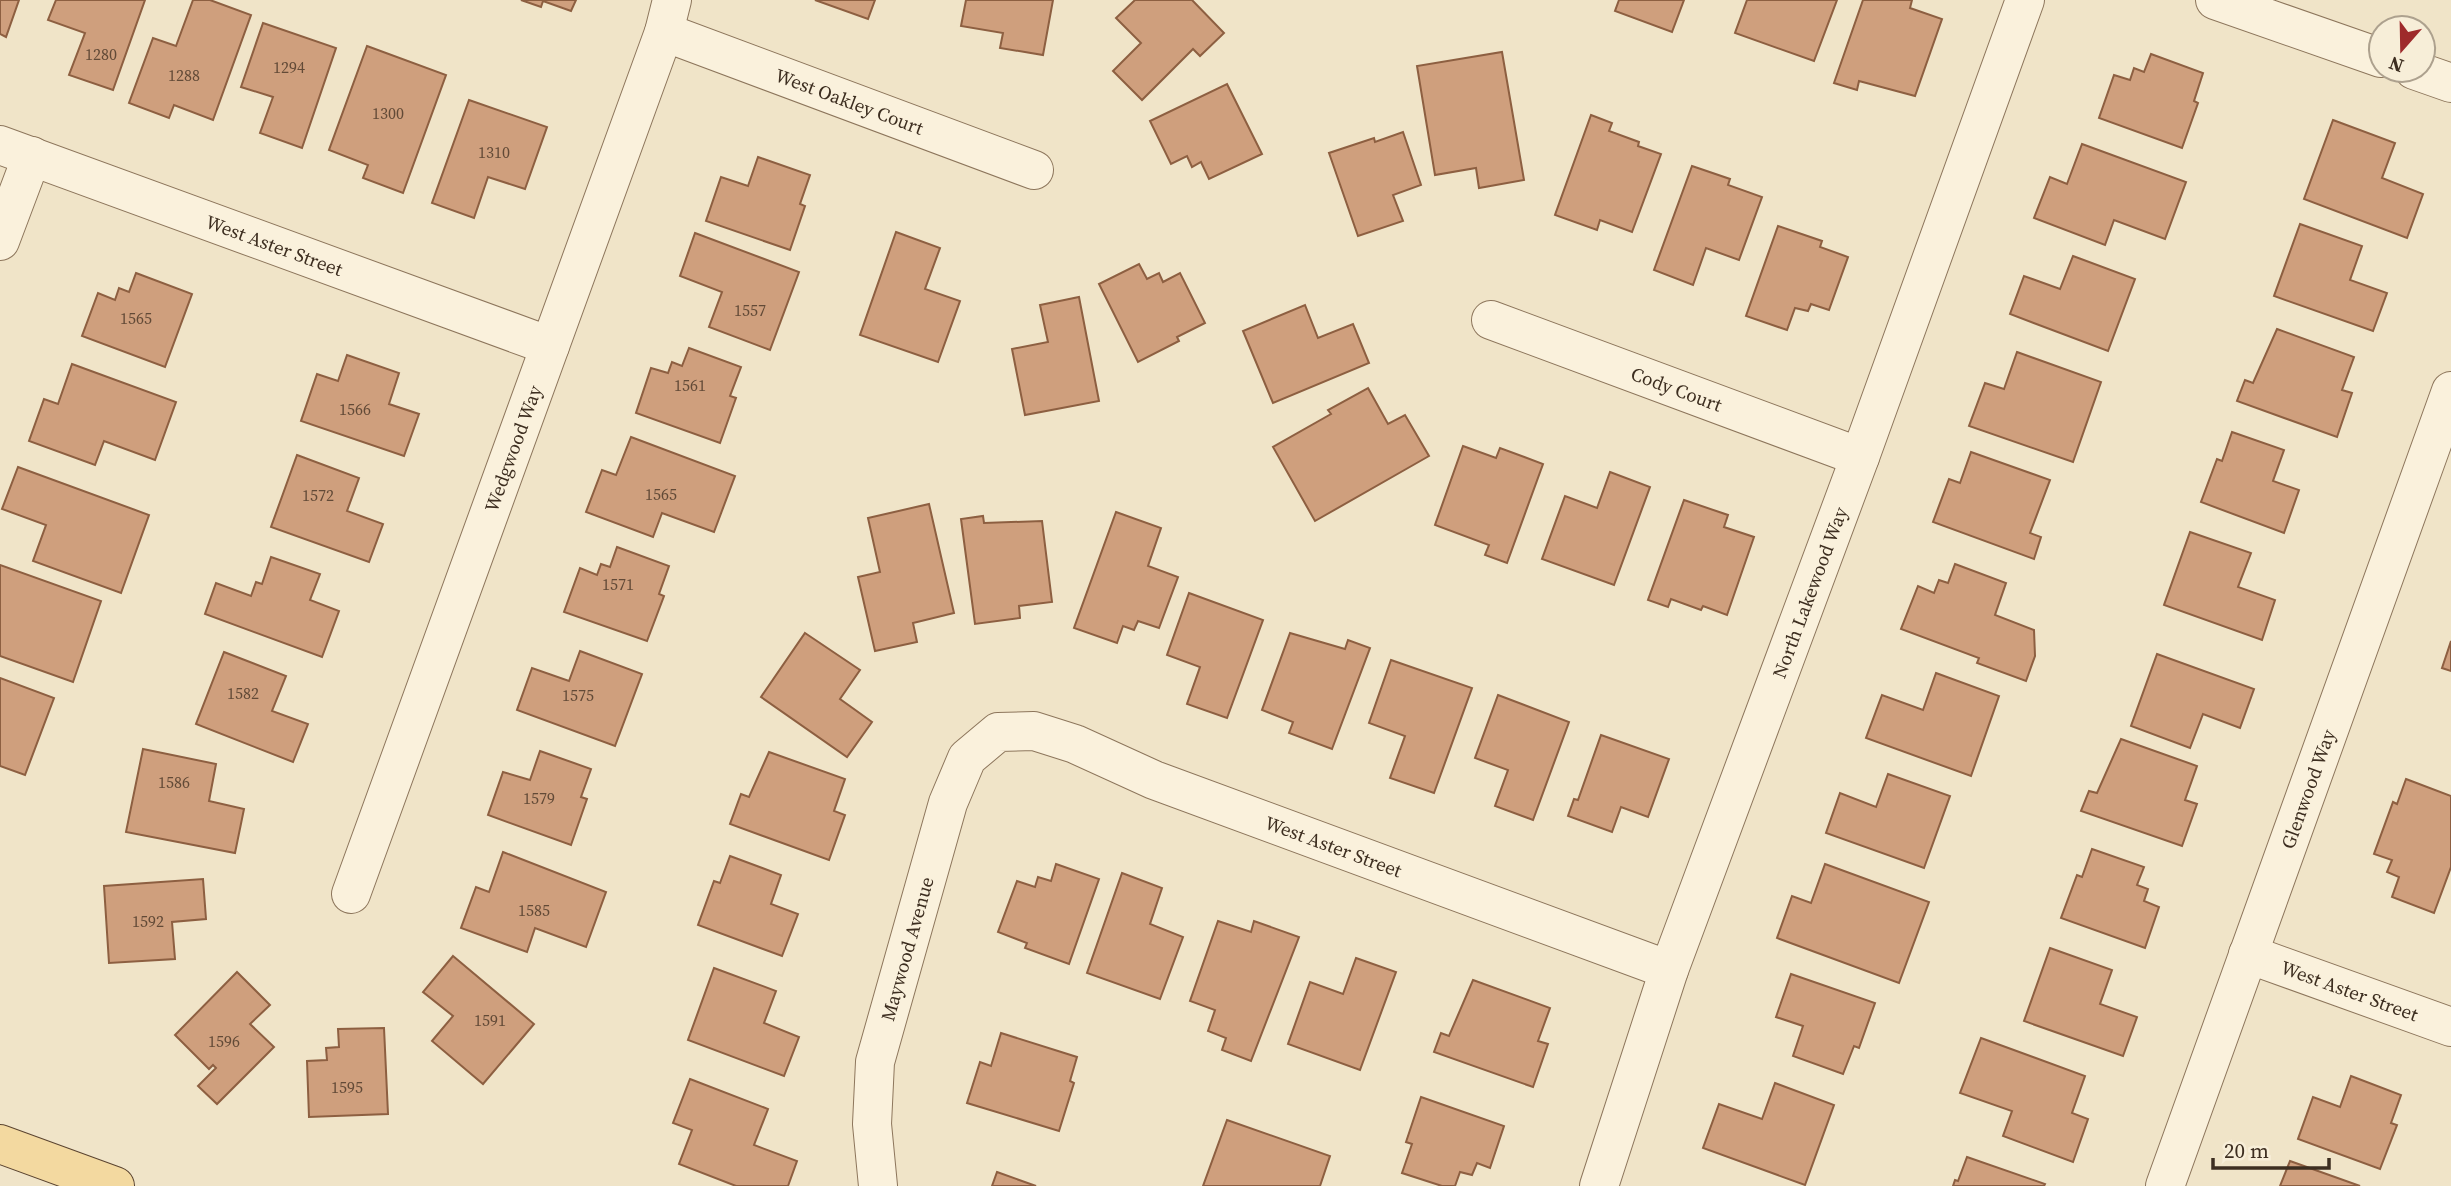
<svg xmlns="http://www.w3.org/2000/svg" width="2451" height="1186" font-family="'Source Serif 4',serif">
<rect width="100%" height="100%" fill="#f0e4c8"/>
<!-- building -->
<g fill="#cf9f7d" stroke="#8d5f41" stroke-width="2">
<path d="M0,0H19L6,37L0,34Z"/>
<path d="M56,0H145L113,90L69,75L85,33L48,20Z"/>
<path d="M193,0H210L251,15L213,120L174,105L169,118L129,103L153,38L176,46Z"/>
<path d="M521,0H576L571,11L543,1L541,7Z"/>
<path d="M815,0H875L868,19Z"/>
<path d="M966,0H1053L1043,55L1000,48L1003,33L961,26Z"/>
<path d="M1135,0H1192L1224,33L1200,56L1193,49L1142,100L1113,71L1141,43L1116,18Z"/>
<path d="M1619,0H1684L1672,32L1615,11Z"/>
<path d="M1747,0H1837L1814,61L1735,33Z"/>
<path d="M1863,0H1912L1910,8L1942,19L1915,96L1859,81L1857,90L1834,83Z"/>
<path d="M263,23L336,48L302,148L260,133L273,97L241,87Z"/>
<path d="M367,46L446,75L403,193L363,178L368,165L329,150Z"/>
<path d="M1502,52L1524,180L1479,188L1476,168L1435,175L1417,66Z"/>
<path d="M2151,54L2203,73L2194,101L2198,103L2182,148L2099,118L2114,75L2130,80L2134,68L2144,72Z"/>
<path d="M1227,84L1262,154L1209,179L1201,162L1192,167L1187,156L1171,164L1150,121Z"/>
<path d="M469,100L547,127L525,189L488,177L474,218L432,203Z"/>
<path d="M1591,115L1612,123L1609,131L1639,142L1638,146L1661,154L1632,232L1600,220L1597,230L1555,215Z"/>
<path d="M2333,120L2395,143L2382,178L2423,194L2407,238L2304,199Z"/>
<path d="M1403,132L1421,185L1393,195L1403,221L1358,236L1329,153L1374,138L1375,142Z"/>
<path d="M2082,144L2186,182L2165,239L2114,220L2105,245L2034,218L2050,177L2067,184Z"/>
<path d="M758,157L810,175L800,204L805,206L790,250L706,221L721,177L748,186Z"/>
<path d="M1692,166L1730,179L1728,185L1762,197L1739,260L1706,248L1693,285L1654,270Z"/>
<path d="M2300,224L2362,246L2350,280L2387,293L2373,331L2274,296Z"/>
<path d="M1778,226L1822,241L1820,247L1848,257L1829,310L1811,304L1808,311L1795,308L1787,330L1746,316Z"/>
<path d="M896,232L940,248L925,289L960,301L938,362L860,335Z"/>
<path d="M695,233L799,272L770,350L709,327L722,292L680,276Z"/>
<path d="M2073,256L2135,279L2108,351L2010,314L2024,276L2060,289Z"/>
<path d="M1139,264L1147,279L1159,273L1163,282L1180,273L1205,323L1177,337L1179,341L1138,362L1099,284Z"/>
<path d="M136,273L192,294L165,367L82,336L98,293L115,300L119,288L129,292Z"/>
<path d="M1079,297L1099,401L1025,415L1012,349L1048,342L1040,305Z"/>
<path d="M1305,305L1318,338L1353,324L1369,363L1273,403L1243,331Z"/>
<path d="M2277,329L2354,357L2342,390L2352,393L2337,437L2237,401L2245,380L2253,383Z"/>
<path d="M689,348L741,367L730,396L736,398L720,443L636,413L651,368L668,373L672,362L682,366Z"/>
<path d="M2017,352L2101,382L2073,462L1969,426L1985,383L2004,389Z"/>
<path d="M347,355L399,373L389,404L419,414L404,456L301,421L317,374L338,381Z"/>
<path d="M72,364L176,402L155,460L104,441L95,465L29,441L44,399L58,404Z"/>
<path d="M1368,388L1388,424L1405,415L1429,456L1315,521L1273,447L1331,414L1328,410Z"/>
<path d="M2232,432L2284,450L2273,481L2299,490L2284,533L2201,502L2217,459L2222,461Z"/>
<path d="M631,437L735,476L714,532L662,513L653,537L586,512L602,470L616,475Z"/>
<path d="M1463,446L1496,458L1500,448L1543,464L1507,563L1485,555L1489,545L1435,525Z"/>
<path d="M1971,452L2050,480L2030,533L2041,537L2034,559L1933,522L1949,479L1960,483Z"/>
<path d="M297,455L359,478L347,511L383,524L369,562L271,527Z"/>
<path d="M18,467L149,515L121,593L33,561L46,525L2,509Z"/>
<path d="M1610,472L1650,487L1614,585L1542,559L1565,496L1597,508Z"/>
<path d="M1684,500L1728,515L1724,527L1754,537L1727,615L1703,606L1701,610L1671,599L1668,607L1648,600Z"/>
<path d="M929,504L954,613L913,623L917,642L875,651L858,577L880,572L868,518Z"/>
<path d="M1116,512L1161,528L1148,566L1178,577L1159,628L1138,621L1134,630L1123,626L1117,643L1074,628Z"/>
<path d="M983,516L984,523L1042,521L1052,602L1019,606L1020,618L975,624L961,519Z"/>
<path d="M2190,532L2251,553L2238,587L2275,600L2262,640L2164,605Z"/>
<path d="M617,547L669,566L659,594L664,596L647,641L564,612L580,568L597,575L601,564L610,567Z"/>
<path d="M271,557L320,574L310,600L339,611L322,657L205,614L216,583L251,596L256,582L262,584Z"/>
<path d="M1955,564L2006,583L1995,615L2034,630L2035,656L2026,681L1977,663L1979,658L1901,629L1918,586L1934,593L1939,580L1948,583Z"/>
<path d="M0,565L101,601L73,682L0,656Z"/>
<path d="M1189,593L1263,620L1227,718L1187,704L1200,667L1167,655Z"/>
<path d="M805,633L860,670L840,699L872,722L847,757L761,697Z"/>
<path d="M1290,633L1345,649L1348,640L1370,648L1332,749L1289,733L1293,722L1262,710Z"/>
<path d="M2451,641V671L2442,668Z"/>
<path d="M580,651L642,674L615,746L517,710L532,668L569,681Z"/>
<path d="M224,652L286,676L272,711L308,724L293,762L196,724Z"/>
<path d="M2157,654L2254,689L2240,728L2203,714L2190,748L2131,726Z"/>
<path d="M1391,660L1472,688L1434,793L1390,778L1405,736L1369,723Z"/>
<path d="M1936,673L1999,696L1971,776L1866,738L1882,695L1923,710Z"/>
<path d="M0,678L54,698L25,775L0,766Z"/>
<path d="M1498,695L1569,722L1533,820L1495,806L1508,770L1475,758Z"/>
<path d="M1601,735L1669,759L1648,817L1621,807L1612,832L1568,816L1574,799L1578,800Z"/>
<path d="M2121,739L2197,766L2185,800L2197,804L2182,846L2081,811L2089,791L2097,793Z"/>
<path d="M143,749L216,764L209,801L244,809L235,853L126,832Z"/>
<path d="M540,751L591,769L581,797L587,799L571,845L488,815L503,772L530,780Z"/>
<path d="M769,752L845,779L834,811L845,815L829,860L730,824L741,794L749,797Z"/>
<path d="M1888,774L1950,796L1924,868L1826,833L1840,793L1876,807Z"/>
<path d="M2406,779L2451,796V867L2434,913L2392,897L2399,877L2387,872L2392,860L2374,854L2393,802L2397,804Z"/>
<path d="M2092,849L2144,867L2137,885L2148,889L2144,901L2159,907L2145,948L2061,918L2077,875L2082,877Z"/>
<path d="M503,852L606,892L586,947L535,928L527,952L461,928L476,887L489,892Z"/>
<path d="M730,856L781,875L771,904L798,914L782,956L698,925L714,881L720,883Z"/>
<path d="M1056,864L1099,879L1069,964L1025,948L1027,943L998,932L1017,881L1035,887L1038,877L1051,881Z"/>
<path d="M1825,864L1929,902L1899,983L1777,938L1792,896L1811,903Z"/>
<path d="M1122,873L1162,888L1150,924L1183,937L1160,999L1087,973Z"/>
<path d="M203,879L206,919L172,922L175,959L109,963L104,886Z"/>
<path d="M1218,921L1251,932L1254,921L1299,937L1251,1061L1222,1050L1226,1038L1208,1031L1215,1010L1190,1001Z"/>
<path d="M2050,948L2112,970L2100,1004L2137,1017L2123,1056L2024,1021Z"/>
<path d="M453,956L534,1024L483,1084L432,1041L453,1016L423,992Z"/>
<path d="M1356,958L1396,972L1360,1070L1288,1044L1310,982L1343,994Z"/>
<path d="M714,968L776,991L764,1023L799,1037L784,1076L688,1040Z"/>
<path d="M237,972L270,1005L250,1024L274,1047L217,1104L198,1086L216,1068L213,1065L209,1069L175,1035Z"/>
<path d="M1791,974L1875,1003L1859,1048L1854,1046L1843,1074L1793,1056L1803,1026L1776,1017Z"/>
<path d="M1473,980L1550,1008L1538,1041L1548,1044L1533,1087L1434,1052L1441,1033L1449,1036Z"/>
<path d="M384,1028L388,1114L309,1117L307,1061L327,1060L326,1048L339,1047L338,1029Z"/>
<path d="M1001,1033L1077,1057L1070,1081L1074,1083L1059,1131L967,1103L980,1062L991,1066Z"/>
<path d="M1981,1038L2085,1076L2072,1113L2088,1119L2073,1162L2003,1136L2012,1111L1960,1093Z"/>
<path d="M2351,1076L2401,1095L2391,1123L2397,1125L2380,1169L2298,1139L2313,1097L2340,1107Z"/>
<path d="M690,1079L768,1109L754,1145L797,1161L788,1186H736L679,1164L692,1130L673,1123Z"/>
<path d="M1775,1083L1834,1105L1805,1185L1703,1148L1719,1104L1762,1119Z"/>
<path d="M1421,1097L1504,1126L1490,1168L1477,1163L1472,1175L1460,1172L1455,1186H1442L1402,1173L1412,1144L1406,1142Z"/>
<path d="M1227,1120L1330,1156L1320,1186H1203Z"/>
<path d="M1967,1157L2045,1184L2044,1186H1953L1955,1180L1958,1181Z"/>
<path d="M2290,1161L2360,1186H2280Z"/>
<path d="M997,1172L1036,1186H992Z"/>
</g>
<g fill="none" stroke-linecap="round" stroke-linejoin="round">
<!-- minor casing -->
<g stroke="#8d765c" stroke-width="40">
<g id="minor">
<path d="M2215,0L2381,58"/>
<path id="s1" d="M664,32L1034,170"/>
<path d="M2414,70L2451,83"/>
<path id="s2" d="M0,145L550,346"/>
<path d="M0,241L32,156"/>
<path id="s3" d="M1491,320L1860,457"/>
<path id="s4" d="M351,894L664,32L672,0"/>
<path id="s5" d="M2248,954L2451,1027"/>
<path id="s6" d="M878,1186L872,1124L875,1062L948,803L967,758L998,732L1034,731L1075,744L1154,780L1669,970"/>
<path id="s7" d="M1599,1186L1669,970L1860,457L2025,0"/>
<path id="s8" d="M2165,1186L2451,391"/>
</g>
</g>
<!-- major casing -->
<g stroke="#5b4430" stroke-width="40">
<path id="major" d="M0,1144L115,1186"/>
</g>
<!-- minor -->
<use href="#minor" stroke="#faf1dc" stroke-width="38"/>
<!-- major -->
<use href="#major" stroke="#f3d9a0" stroke-width="38"/>
</g>
<g text-anchor="middle" dominant-baseline="central" stroke-width="7" stroke-linejoin="round" paint-order="stroke">
<!-- number labels -->
<g font-size="16" fill="#624a37">
<text x="101" y="54">1280</text>
<text x="289" y="67">1294</text>
<text x="184" y="75">1288</text>
<text x="388" y="113">1300</text>
<text x="494" y="152">1310</text>
<text x="750" y="310">1557</text>
<text x="136" y="318">1565</text>
<text x="690" y="385">1561</text>
<text x="355" y="409">1566</text>
<text x="661" y="494">1565</text>
<text x="318" y="495">1572</text>
<text x="618" y="584">1571</text>
<text x="243" y="693">1582</text>
<text x="578" y="695">1575</text>
<text x="174" y="782">1586</text>
<text x="539" y="798">1579</text>
<text x="534" y="910">1585</text>
<text x="148" y="921">1592</text>
<text x="490" y="1020">1591</text>
<text x="224" y="1041">1596</text>
<text x="347" y="1087">1595</text>
</g>
<!-- street labels -->
<g font-size="19" fill="#3d2e20" stroke="#f7eed8">
<text stroke="none"><textPath href="#s1" startOffset="198">West Oakley Court</textPath></text>
<text stroke="none"><textPath href="#s2" startOffset="292">West Aster Street</textPath></text>
<text stroke="none"><textPath href="#s3" startOffset="198">Cody Court</textPath></text>
<text stroke="none"><textPath href="#s4" startOffset="474">Wedgwood Way</textPath></text>
<text stroke="none"><textPath href="#s7" startOffset="630">North Lakewood Way</textPath></text>
<text stroke="none"><textPath href="#s8" startOffset="422">Glenwood Way</textPath></text>
<text stroke="none"><textPath href="#s6" startOffset="840">West Aster Street</textPath></text>
<text stroke="none"><textPath href="#s6" startOffset="242">Maywood Avenue</textPath></text>
<text stroke="none"><textPath href="#s5" startOffset="108">West Aster Street</textPath></text>
</g>
</g>
<!-- north arrow -->
<g transform="translate(2402 49) rotate(200)"><circle r="33" fill="#f7eed8" stroke="#ada18e" stroke-width="2"/>
<path d="M0-5L12 26L0 18L-12 26Z" fill="#9e2a2b"/>
<text y="-10" font-size="19" font-weight="bold" text-anchor="middle" fill="#3d2e20">N</text>
</g>
<!-- scale -->
<path d="M2213 1158v10h116v-10" fill="none" stroke="#3d2e20" stroke-width="3.5"/>
<text x="2224" y="1158" font-size="21" fill="#3d2e20" stroke="#f7eed8" stroke-width="5" paint-order="stroke">20 m</text>
</svg>
